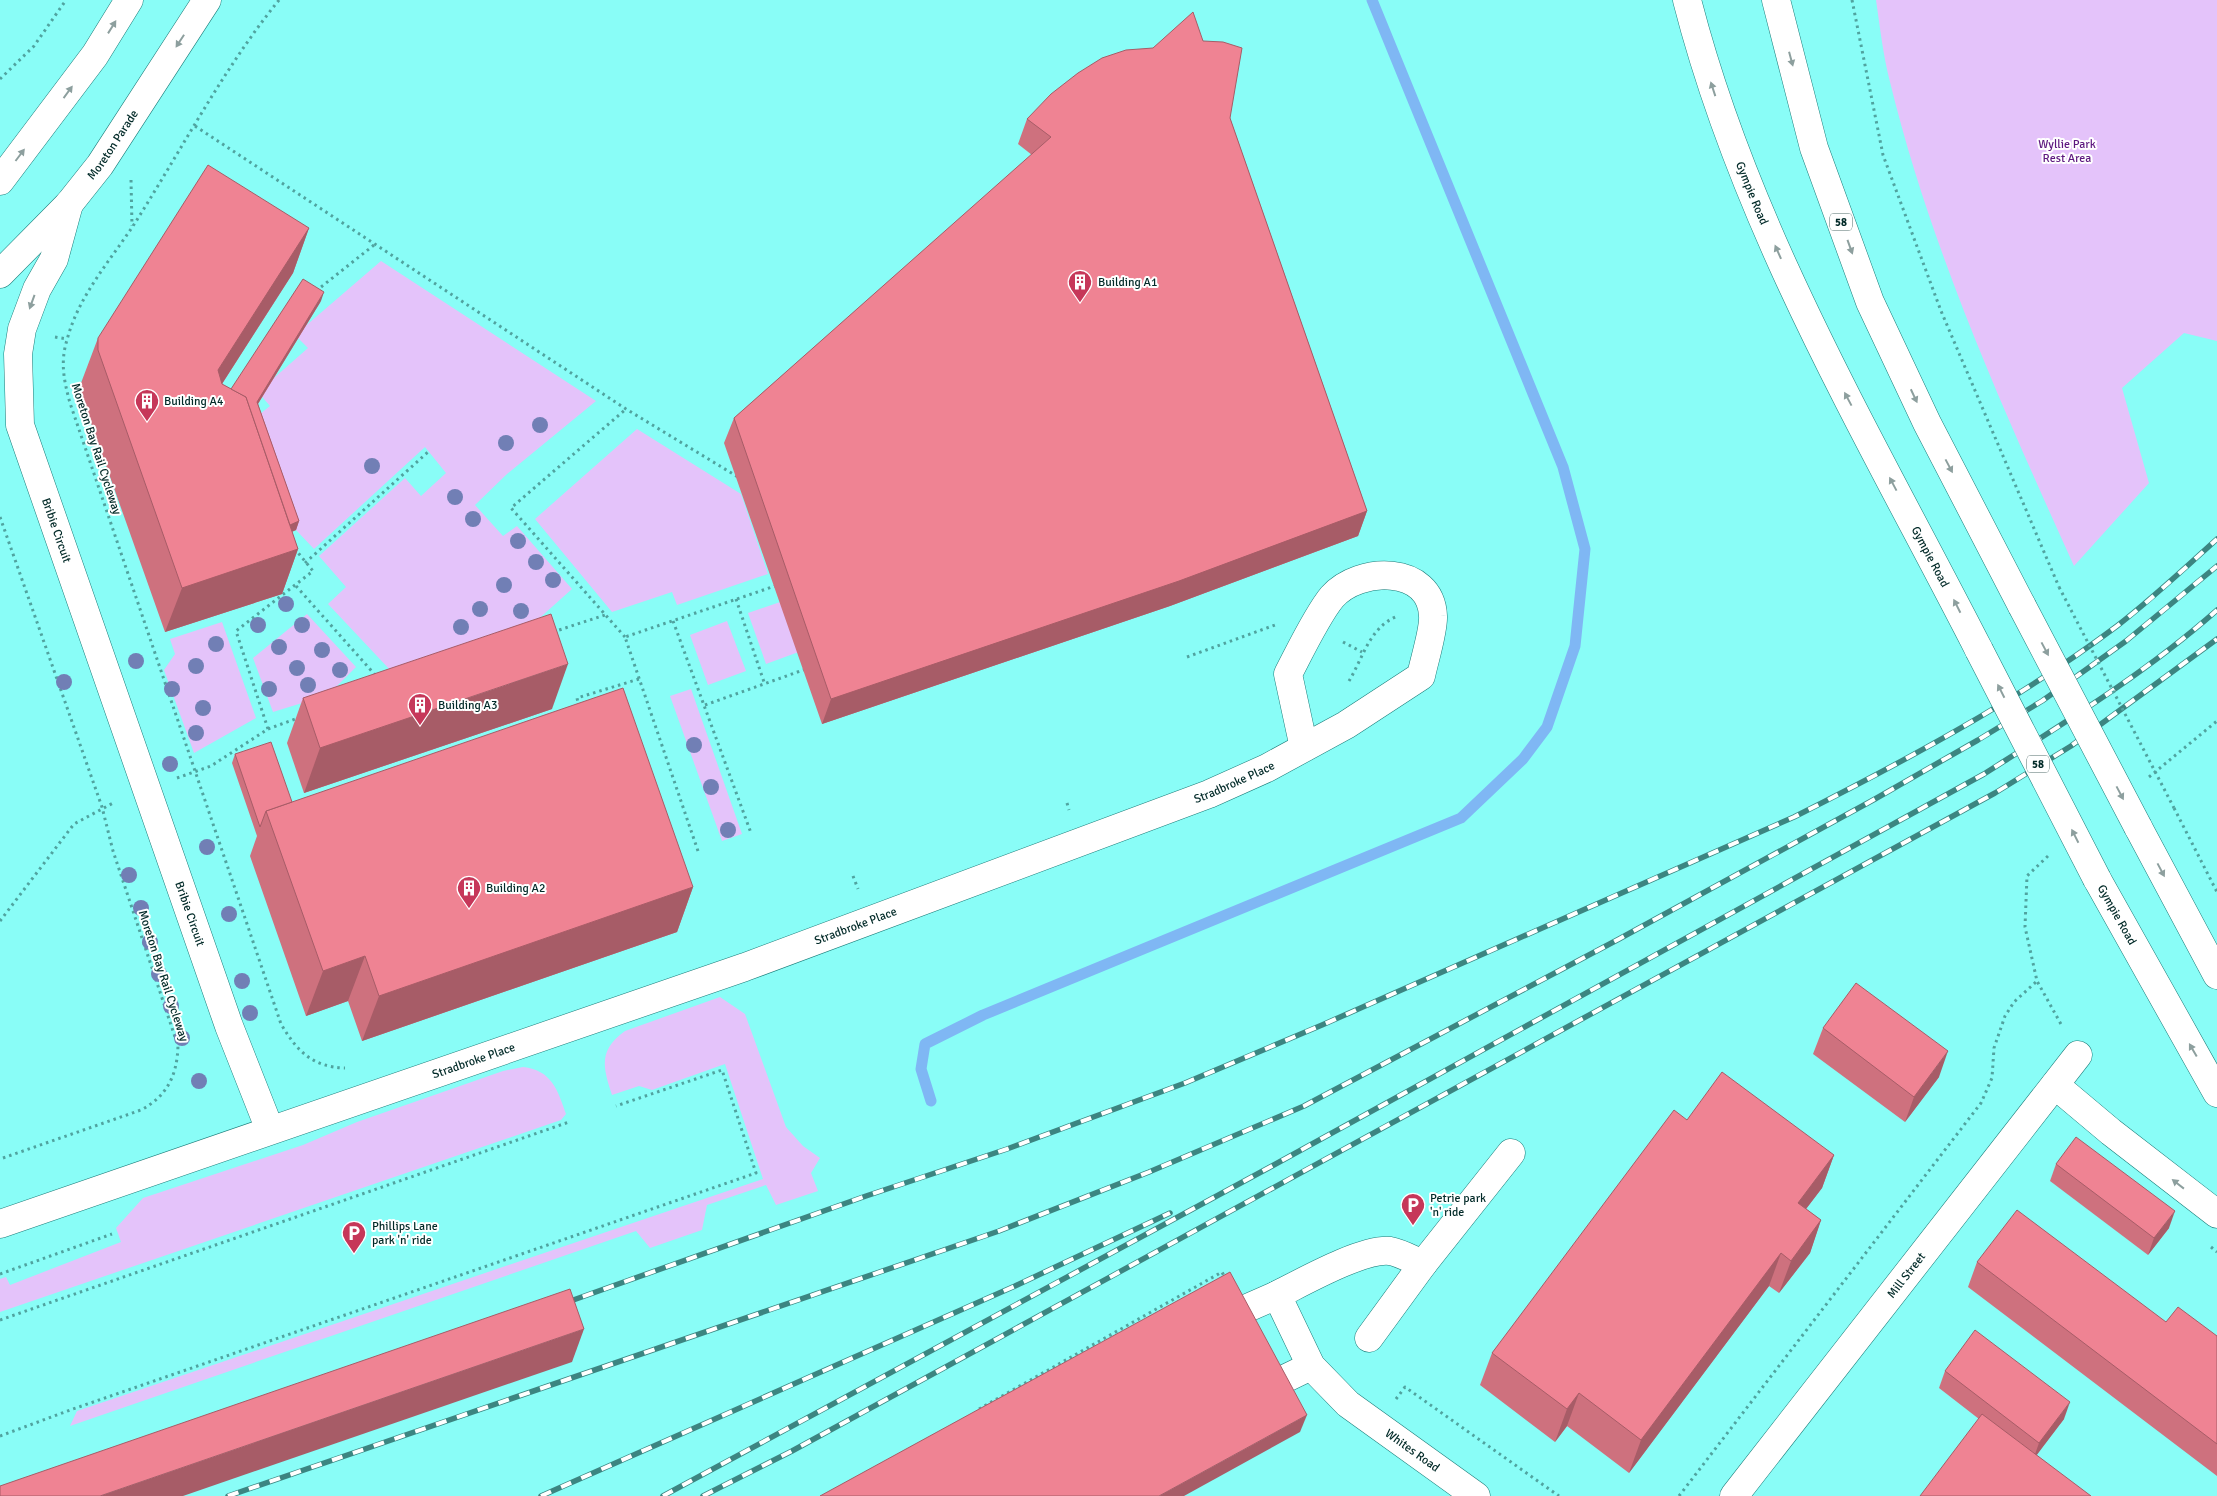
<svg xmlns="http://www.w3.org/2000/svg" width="2217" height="1496" font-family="Signika,sans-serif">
<rect width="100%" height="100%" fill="#89fdf7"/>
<!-- green -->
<g fill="#e4c3fa">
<path d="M1876,0H2217V341L2184,333L2122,388L2149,483L2074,566C2003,409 1931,250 1890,82C1883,55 1880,27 1876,0Z"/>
<path d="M381,261L596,401L507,474L475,505L503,536L517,526L572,589L534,623L392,672L328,604L346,587L319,556L405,478L421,496L446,473L425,447L314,549L296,530L256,417L270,406L258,392L308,348L295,335Z"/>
<path d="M637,429L741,494L768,574L677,605L672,592L612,612L535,519Z"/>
<path d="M786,600L804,650L766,664L748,613Z"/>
<path d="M307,614L356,667L328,695L273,712L253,658Z"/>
<path d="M727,621L746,671L708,685L690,635Z"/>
<path d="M222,622L256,718L194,753L164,670L175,654L170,639Z"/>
<path d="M691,689L742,834L722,841L670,696Z"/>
<path d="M720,997L745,1014L786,1127L803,1146L820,1158L811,1173L818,1191L776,1205L766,1185L707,1205L702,1230L650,1248L636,1231L70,1426L77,1411L763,1179L725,1064L652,1090L639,1086L612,1095C603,1068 598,1050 625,1031Z"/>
<path d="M523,1067C552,1070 558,1091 566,1114L561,1120L0,1312V1279L6,1277L10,1285L121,1242L116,1228L143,1198L303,1145L357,1122L503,1071Z"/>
</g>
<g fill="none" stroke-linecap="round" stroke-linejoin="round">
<!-- stream -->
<path stroke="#7fb7f4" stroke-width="11" d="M931,1101L921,1069L925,1044L983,1015L1461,818L1523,759L1547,727L1575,646L1585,549L1563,467L1372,0"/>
<!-- minor casing -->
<g stroke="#1b7c79" stroke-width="29">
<g id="minor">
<path d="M0,181L95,55L129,0"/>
<path id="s1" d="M69,204L54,259L37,289L22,329L18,354L20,425L229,1026L270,1130"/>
<path id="s2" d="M0,274L69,204L100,165L207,0"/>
<path id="s3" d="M0,1224L745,967L1209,794L1267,768L1346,725L1421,676C1424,661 1434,630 1433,616C1431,565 1359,566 1332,597C1317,615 1299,653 1288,674L1304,748"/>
<path id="s4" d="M1423,1264C1413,1260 1401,1253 1390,1251C1363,1248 1303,1282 1277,1295L1311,1366L1348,1404L1476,1496"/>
<path d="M1236,1313L1277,1295"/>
<path d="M1369,1338L1423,1264L1511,1153"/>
<path d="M1274,1384L1311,1366"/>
<path id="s5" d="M1734,1496L2078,1055"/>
</g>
</g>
<!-- highway casing -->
<g stroke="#1b7c79" stroke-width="29">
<g id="highway">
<path id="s6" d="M1687,0C1746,231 1871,439 1979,650"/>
<path d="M1776,0L1814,148L1870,302L1927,423L2022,606"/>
<path d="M2138,827L2217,975"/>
<path id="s7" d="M2097,879L2217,1093"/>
<path d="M2055,1085L2111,1132L2217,1214"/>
</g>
</g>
<!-- path -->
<g stroke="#50a39f" stroke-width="3" stroke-dasharray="2.5 4" stroke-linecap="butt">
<path d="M279,0C223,69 181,151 133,226C109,262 78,297 67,340C60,362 64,381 70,403L281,1024C297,1051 312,1067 345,1068"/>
<path d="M1852,0L1883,155L1941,311L2059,587"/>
<path d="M0,79L34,46L66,0"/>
<path d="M195,126L626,409L738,477"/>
<path d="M131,180L132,226"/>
<path d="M316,291L374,245"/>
<path d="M55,337L67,339"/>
<path d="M0,517L102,807L113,851L178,1046C177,1076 167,1096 141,1110L0,1159"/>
<path d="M305,563L428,452"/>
<path d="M296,586L377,677"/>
<path d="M736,599L765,685"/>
<path d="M673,621L751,833"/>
<path d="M553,632L605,615"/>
<path d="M625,637L511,508L626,409"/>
<path d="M1343,642L1362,652"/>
<path d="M1187,657L1275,625"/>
<path d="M1349,681C1363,658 1370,626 1398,616"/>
<path d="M705,705L806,669"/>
<path d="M579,707L577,698L639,679"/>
<path d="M268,729L236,631L313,571L295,549"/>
<path d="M2149,777L2217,721"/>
<path d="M177,778L211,766L268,729L298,718"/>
<path d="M1067,803L1069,810"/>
<path d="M2174,808L2217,892"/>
<path d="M698,851L625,637L778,585"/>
<path d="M2048,856L2027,876L2025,927L2037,981L2062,1026"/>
<path d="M853,876L858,889"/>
<path d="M0,921L74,824L115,802"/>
<path d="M2211,1247L2217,1252"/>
<path d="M0,1274L112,1234"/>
<path d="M0,1320L569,1122"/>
<path d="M1396,1399L1405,1387L1559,1496"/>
<path d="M979,1409L1222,1272L1225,1278"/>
<path d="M0,1436L73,1409L756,1173L722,1070L616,1106"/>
<path d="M1679,1496L1981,1103L1992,1078L1994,1048L2005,1016L2014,1002L2037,981"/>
</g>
<!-- minor -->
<use href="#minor" stroke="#fff" stroke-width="28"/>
<!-- highway -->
<use href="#highway" stroke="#fff" stroke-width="28"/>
<!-- rail casing -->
<g stroke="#3c8581" stroke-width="5.5">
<g id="rail">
<path d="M562,1304L866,1196L1007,1149L1185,1083L1322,1025L1794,817C1905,761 2017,701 2117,626C2152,599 2185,568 2217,539"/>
<path d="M228,1496L999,1231L1149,1172L1304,1106L1619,939L1875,799L1978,740L2042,701L2126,641L2217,566"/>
<path d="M541,1496L1015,1286L1170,1213"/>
<path d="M663,1496L1272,1166L1984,774C2064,723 2146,673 2217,610"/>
<path d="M703,1496L792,1451L1995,793L2071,746L2217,639"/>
</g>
</g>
<!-- rail -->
<use href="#rail" stroke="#fff" stroke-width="4" stroke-dasharray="11" stroke-linecap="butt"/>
<!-- highway-bridge casing -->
<g stroke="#1b7c79" stroke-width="29" stroke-linecap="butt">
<g id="highway-bridge">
<path d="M2022,606L2138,827"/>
<path d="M1979,650L2097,879"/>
</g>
</g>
<!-- path-bridge -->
<path stroke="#50a39f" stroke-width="3" stroke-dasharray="2.5 4" stroke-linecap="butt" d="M2059,587L2174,808"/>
<!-- highway-bridge -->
<use href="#highway-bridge" stroke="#fff" stroke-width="28"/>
</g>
<!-- trees -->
<g fill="#717fb5">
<circle cx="540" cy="425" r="8"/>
<circle cx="506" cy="443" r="8"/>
<circle cx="372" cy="466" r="8"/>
<circle cx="455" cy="497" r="8"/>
<circle cx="473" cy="519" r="8"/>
<circle cx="518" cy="541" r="8"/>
<circle cx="536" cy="562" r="8"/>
<circle cx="553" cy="580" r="8"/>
<circle cx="504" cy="585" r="8"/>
<circle cx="286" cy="604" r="8"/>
<circle cx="480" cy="609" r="8"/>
<circle cx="521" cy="611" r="8"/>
<circle cx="258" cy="625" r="8"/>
<circle cx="302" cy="625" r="8"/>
<circle cx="461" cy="627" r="8"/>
<circle cx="216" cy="644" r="8"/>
<circle cx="279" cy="647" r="8"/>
<circle cx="322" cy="650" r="8"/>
<circle cx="136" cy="661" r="8"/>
<circle cx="196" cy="666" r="8"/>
<circle cx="297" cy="668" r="8"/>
<circle cx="340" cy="670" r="8"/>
<circle cx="64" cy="682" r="8"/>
<circle cx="308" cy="685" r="8"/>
<circle cx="172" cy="689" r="8"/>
<circle cx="269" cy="689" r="8"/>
<circle cx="203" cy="708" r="8"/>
<circle cx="196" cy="733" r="8"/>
<circle cx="694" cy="745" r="8"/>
<circle cx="170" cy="764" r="8"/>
<circle cx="711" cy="787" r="8"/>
<circle cx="728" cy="830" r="8"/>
<circle cx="207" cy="847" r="8"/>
<circle cx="129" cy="875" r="8"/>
<circle cx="141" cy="908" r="8"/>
<circle cx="229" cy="914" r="8"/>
<circle cx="150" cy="942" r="8"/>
<circle cx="159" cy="974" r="8"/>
<circle cx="242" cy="981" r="8"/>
<circle cx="171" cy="1006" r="8"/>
<circle cx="250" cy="1013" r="8"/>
<circle cx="182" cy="1038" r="8"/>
<circle cx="199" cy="1081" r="8"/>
</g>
<!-- wall -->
<g fill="#ce717e">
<path d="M1230,118L1367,511L1358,536L1170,606L822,724L724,443L734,418L1032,155L1018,144L1027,119Z"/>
<path d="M309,228L293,273L222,384L231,389L321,301L258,404L299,521L296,530L292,532L298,549L282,594L165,632L81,395V383L98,338Z"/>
<path d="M303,698L552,709L304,793L287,743Z"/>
<path d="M235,754L292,802L693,887L677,932L362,1041L348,1001L306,1016L250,856L257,836L232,763Z"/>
<path d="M1823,1028L1939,1077L1905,1122L1813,1054Z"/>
<path d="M1687,1120L1834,1155L1822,1188L1806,1209L1821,1220L1810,1253L1779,1293L1769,1286L1629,1473L1567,1426L1555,1442L1480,1385L1492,1353Z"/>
<path d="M2056,1164L2169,1228L2148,1255L2050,1181Z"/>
<path d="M1977,1262L2166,1322L2217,1336V1476L1968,1287Z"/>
<path d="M1945,1371L2064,1419L2036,1455L1979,1419L1939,1388Z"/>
</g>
<!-- shaded-wall -->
<g fill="#a75c67">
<path d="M309,228L293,273L202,415L218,370Z"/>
<path d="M324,292L321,301L254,410L257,402Z"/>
<path d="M1367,511L1358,536L1170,606L822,724L831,699Z"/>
<path d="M299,521L296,530L270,540L273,531Z"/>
<path d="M298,549L282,594L165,632L182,588Z"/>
<path d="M568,664L552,709L304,793L320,748Z"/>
<path d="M693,887L677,932L362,1041L379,996Z"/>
<path d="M365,956L348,1001L306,1016L323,971Z"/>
<path d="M1948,1051L1939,1077L1905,1122L1914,1097Z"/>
<path d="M1834,1155L1822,1188L1786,1235L1798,1203Z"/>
<path d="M2175,1211L2169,1228L2148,1255L2154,1238Z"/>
<path d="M1821,1220L1810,1253L1779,1293L1791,1261Z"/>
<path d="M1781,1253L1769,1286L1629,1473L1641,1440Z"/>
<path d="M584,1329L572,1362L183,1496H100Z"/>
<path d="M1579,1393L1567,1426L1555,1442L1567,1409Z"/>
<path d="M2070,1402L2064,1419L2033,1460L2039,1443Z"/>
<path d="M1307,1415L1300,1432L1184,1496H1159Z"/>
</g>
<!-- building -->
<g fill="#ef8393" stroke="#a75c67">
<path d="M1193,12L1203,41L1223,42L1242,48L1230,118L1367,511L1179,581L831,699L734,418L1051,137L1027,119L1051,94L1078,73L1102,58L1126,50L1153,48Z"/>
<path d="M208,165L309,228L218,370L222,384L246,397L298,549L182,588L98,350V338Z"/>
<path d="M303,279L324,292L257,402L299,521L290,525L246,397L231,389Z"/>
<path d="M551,614L568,664L320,748L303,698Z"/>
<path d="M623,688L693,887L379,996L365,956L323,971L266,811Z"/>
<path d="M271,742L292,802L266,811L260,827L235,754Z"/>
<path d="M1856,983L1948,1051L1914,1097L1823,1028Z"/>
<path d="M1722,1072L1834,1155L1798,1203L1821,1220L1791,1261L1781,1253L1641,1440L1579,1393L1567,1409L1492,1353L1674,1110L1687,1120Z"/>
<path d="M2076,1137L2175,1211L2154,1238L2056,1164Z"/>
<path d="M2017,1210L2166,1322L2178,1307L2217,1336V1444L1977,1262Z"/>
<path d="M1230,1272L1307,1415L1159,1496H820Z"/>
<path d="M570,1289L584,1329L100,1496H0V1486Z"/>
<path d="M1975,1330L2070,1402L2039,1443L1945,1371Z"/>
<path d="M1982,1414L2091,1496H1920Z"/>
</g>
<!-- one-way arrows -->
<defs><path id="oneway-solid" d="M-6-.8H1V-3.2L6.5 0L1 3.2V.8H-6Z" transform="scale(1.25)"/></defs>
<g fill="#8d9f9e">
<use href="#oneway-solid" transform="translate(112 27) rotate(-58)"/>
<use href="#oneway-solid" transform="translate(180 41) rotate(123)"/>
<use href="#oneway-solid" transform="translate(1791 59) rotate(75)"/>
<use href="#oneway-solid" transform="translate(1713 89) rotate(-108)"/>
<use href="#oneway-solid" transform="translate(68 92) rotate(-54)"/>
<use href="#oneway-solid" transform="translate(20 155) rotate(-53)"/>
<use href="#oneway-solid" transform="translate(1850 247) rotate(70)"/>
<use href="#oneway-solid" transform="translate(1778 252) rotate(-114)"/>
<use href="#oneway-solid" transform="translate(32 302) rotate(110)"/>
<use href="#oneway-solid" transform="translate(1914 396) rotate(65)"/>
<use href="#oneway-solid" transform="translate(1848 399) rotate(-118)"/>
<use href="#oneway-solid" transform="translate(1949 466) rotate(62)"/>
<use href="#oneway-solid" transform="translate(1893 484) rotate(-118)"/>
<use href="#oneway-solid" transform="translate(1957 606) rotate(-117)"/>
<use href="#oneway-solid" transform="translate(2045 649) rotate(62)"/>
<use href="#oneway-solid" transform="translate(2001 691) rotate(-117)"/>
<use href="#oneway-solid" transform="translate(2120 793) rotate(62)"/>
<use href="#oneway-solid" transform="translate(2075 836) rotate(-117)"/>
<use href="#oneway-solid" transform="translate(2161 870) rotate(62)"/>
<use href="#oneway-solid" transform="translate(2193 1050) rotate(-120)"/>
<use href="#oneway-solid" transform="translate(2178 1184) rotate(-142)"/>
</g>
<!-- icons -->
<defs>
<g id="building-pin" transform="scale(1.25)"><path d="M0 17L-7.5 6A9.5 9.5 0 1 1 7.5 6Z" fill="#c63759" stroke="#fff"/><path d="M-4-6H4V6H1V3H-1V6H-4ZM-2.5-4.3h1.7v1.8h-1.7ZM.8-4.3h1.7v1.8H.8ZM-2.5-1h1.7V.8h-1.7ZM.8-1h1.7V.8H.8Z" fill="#fff"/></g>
<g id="parking-pin" transform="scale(1.25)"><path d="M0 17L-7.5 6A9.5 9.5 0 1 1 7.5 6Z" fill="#c63759" stroke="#fff"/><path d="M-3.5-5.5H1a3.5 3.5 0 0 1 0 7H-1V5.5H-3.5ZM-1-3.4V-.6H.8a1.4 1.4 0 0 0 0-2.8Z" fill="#fff"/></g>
</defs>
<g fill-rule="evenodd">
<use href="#building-pin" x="1080" y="282"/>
<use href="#building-pin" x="147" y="401"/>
<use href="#building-pin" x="420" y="705"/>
<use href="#building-pin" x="469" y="888"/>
<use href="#parking-pin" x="1413" y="1205"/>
<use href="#parking-pin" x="354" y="1233"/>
</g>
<g text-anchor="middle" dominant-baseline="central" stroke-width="4" stroke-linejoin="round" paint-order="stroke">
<!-- shield labels -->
<g fill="#fff" stroke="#4e6a68" stroke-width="1">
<rect x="1830" y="213.5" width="22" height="17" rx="4"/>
<rect x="2027" y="755.5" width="22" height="17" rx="4"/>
</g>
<g font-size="11" font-weight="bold" fill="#022a28">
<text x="1841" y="222">58</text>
<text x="2038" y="764">58</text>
</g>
<!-- street labels -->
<g font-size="12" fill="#022a28" stroke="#fff">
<text stroke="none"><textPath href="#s2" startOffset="172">Moreton Parade</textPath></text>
<text stroke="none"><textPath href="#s6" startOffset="204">Gympie Road</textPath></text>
<text transform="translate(96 449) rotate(72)">Moreton Bay Rail Cycleway</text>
<text stroke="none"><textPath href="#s1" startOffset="342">Bribie Circuit</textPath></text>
<text stroke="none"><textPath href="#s6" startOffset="609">Gympie Road</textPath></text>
<text stroke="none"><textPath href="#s3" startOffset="1311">Stradbroke Place</textPath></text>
<text stroke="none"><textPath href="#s1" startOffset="748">Bribie Circuit</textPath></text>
<text stroke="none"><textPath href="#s7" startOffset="41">Gympie Road</textPath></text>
<text stroke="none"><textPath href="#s3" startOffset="906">Stradbroke Place</textPath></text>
<text transform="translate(163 976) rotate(72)">Moreton Bay Rail Cycleway</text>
<text stroke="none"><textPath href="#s3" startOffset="501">Stradbroke Place</textPath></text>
<text stroke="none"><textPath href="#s5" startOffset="280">Mill Street</textPath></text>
<text stroke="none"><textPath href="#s4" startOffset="369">Whites Road</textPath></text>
</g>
<!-- park labels -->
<g font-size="12" fill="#5d187f" stroke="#fff">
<text x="2067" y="144">Wyllie Park<tspan x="2067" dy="14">Rest Area</tspan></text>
</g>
<!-- poi labels -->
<g font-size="12" fill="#022a28" stroke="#fff" text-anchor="start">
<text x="1098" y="282">Building A1</text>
<text x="164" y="401">Building A4</text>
<text x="438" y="705">Building A3</text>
<text x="486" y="888">Building A2</text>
<text x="1430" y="1198">Petrie park<tspan x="1430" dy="14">'n' ride</tspan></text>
<text x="372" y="1226">Phillips Lane<tspan x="372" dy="14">park 'n' ride</tspan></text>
</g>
</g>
</svg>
